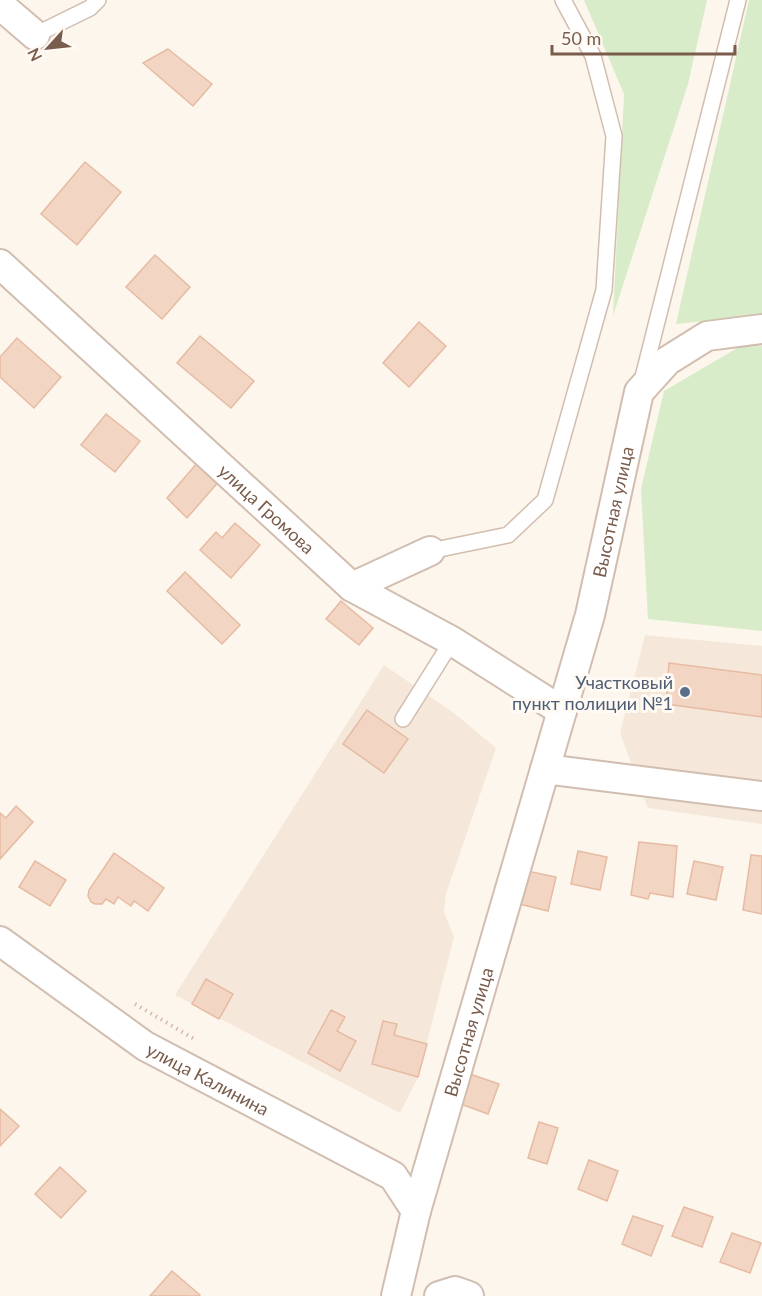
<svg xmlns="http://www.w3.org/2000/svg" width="762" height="1296" font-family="Lato,sans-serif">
<rect width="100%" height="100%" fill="#fdf6ec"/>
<!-- residential -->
<g fill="#f5e8da">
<path d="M645,635L762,646V824L648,808L620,733Z"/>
<path d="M384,665L454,713L496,748L446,894L444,912L454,937L418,1077L400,1113L175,995Z"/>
</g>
<!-- green -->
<g fill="#d8ecc9">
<path d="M584,0H707L688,84L613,316L624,94Z"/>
<path d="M749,0H762V315L676,324Z"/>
<path d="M762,346V631L648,619L641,489L664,391L739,347Z"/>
</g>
<!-- building -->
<g fill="#f3d5c3" stroke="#e6bba3" stroke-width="1.5">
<path d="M168,49L212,84L193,106L143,63Z"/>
<path d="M85,162L121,192L77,245L41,214Z"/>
<path d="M155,255L190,287L162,319L126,287Z"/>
<path d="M419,322L446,346L409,387L383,363Z"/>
<path d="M200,336L254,381L231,408L177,363Z"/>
<path d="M17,338L61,377L34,408L0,377V357Z"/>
<path d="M106,414L140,441L115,472L81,445Z"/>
<path d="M198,462L220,480L187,518L167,498Z"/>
<path d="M235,523L260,545L231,578L200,550L216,532L222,538Z"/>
<path d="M185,572L240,625L222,644L167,591Z"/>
<path d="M341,601L373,628L359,645L326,619Z"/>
<path d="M669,663L762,675V717L666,704Z"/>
<path d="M367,710L408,739L384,773L343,744Z"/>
<path d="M16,806L33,822L0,859V813L6,818Z"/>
<path d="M639,842L677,846L673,897L650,893L648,899L631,895Z"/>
<path d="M578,851L607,857L600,890L571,884Z"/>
<path d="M114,853L164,888L148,911L134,901L131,906L118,897L114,904L106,899L102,904H95L91,902L88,896L89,890Z"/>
<path d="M751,855L762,856V914L743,910Z"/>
<path d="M35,861L66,880L50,906L19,887Z"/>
<path d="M694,861L723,867L716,900L687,894Z"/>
<path d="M527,871L556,877L548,911L519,904Z"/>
<path d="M206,979L233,994L219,1019L192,1004Z"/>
<path d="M331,1010L345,1017L337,1031L356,1041L340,1071L308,1053Z"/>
<path d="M383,1021L397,1024L394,1035L427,1044L418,1077L372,1064Z"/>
<path d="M470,1074L499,1084L488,1114L458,1103Z"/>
<path d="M0,1109L19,1126L0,1146Z"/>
<path d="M539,1122L558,1128L547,1164L528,1158Z"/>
<path d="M589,1160L618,1171L607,1201L578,1189Z"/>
<path d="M60,1167L86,1191L61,1218L35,1194Z"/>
<path d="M684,1207L713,1217L702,1247L672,1236Z"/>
<path d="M633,1216L663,1226L651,1256L622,1244Z"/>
<path d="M732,1233L761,1243L750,1273L720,1262Z"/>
<path d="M172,1271L200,1295L199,1296H150Z"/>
</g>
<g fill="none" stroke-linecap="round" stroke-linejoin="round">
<!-- lane casing -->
<g stroke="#d1beb0" stroke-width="18">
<g id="lane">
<path d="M35,35L90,8L98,0"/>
<path d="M642,381L738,0"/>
<path d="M430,551L508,535L545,500L604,290L614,136L593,56L563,0"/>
<path d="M403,719L452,641"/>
</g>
</g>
<!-- street casing -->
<g stroke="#d1beb0" stroke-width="32">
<g id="street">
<path d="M0,5L35,35"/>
<path id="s1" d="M0,264L352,587L452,641L562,711"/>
<path d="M352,587L430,551"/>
<path d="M545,769L762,796"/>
<path id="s2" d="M0,941L145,1046L393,1176L416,1211"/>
<path id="s3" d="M396,1296L416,1211L590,615L639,392L667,361L707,336L762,329"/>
<path d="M439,1296L455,1291L469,1296"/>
</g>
</g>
<!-- path -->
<path stroke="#d9b8a5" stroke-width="4" stroke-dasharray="1.5 4.5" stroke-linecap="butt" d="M135,1004L196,1040"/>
<!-- lane -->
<use href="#lane" stroke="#fff" stroke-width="15"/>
<!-- street -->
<use href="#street" stroke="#fff" stroke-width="28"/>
</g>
<!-- markers -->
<circle fill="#5c6f8a" stroke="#fffaf3" stroke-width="2" cx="685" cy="692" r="6"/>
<g text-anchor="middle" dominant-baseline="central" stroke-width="6" stroke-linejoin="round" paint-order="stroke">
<!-- street labels -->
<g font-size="18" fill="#7a5c4d" stroke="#fffaf3">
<text stroke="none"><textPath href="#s1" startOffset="362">улица Громова</textPath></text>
<text stroke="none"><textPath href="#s3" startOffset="814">Высотная улица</textPath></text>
<text stroke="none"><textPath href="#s3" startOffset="274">Высотная улица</textPath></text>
<text stroke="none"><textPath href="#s2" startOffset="250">улица Калинина</textPath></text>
</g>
<!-- service labels -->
<g font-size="18" fill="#4e5e75" stroke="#fffaf3" text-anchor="end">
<text x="673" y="682">Участковый<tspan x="673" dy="21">пункт полиции №1</tspan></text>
</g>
</g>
<!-- north arrow -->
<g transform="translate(48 48) rotate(243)" stroke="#fffaf3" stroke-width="4.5" paint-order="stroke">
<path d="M0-4.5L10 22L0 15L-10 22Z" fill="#7a5c4d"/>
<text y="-9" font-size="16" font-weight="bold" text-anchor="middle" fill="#7a5c4d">N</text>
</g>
<!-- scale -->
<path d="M552 45v9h183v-9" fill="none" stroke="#7a5c4d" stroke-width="3"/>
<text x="561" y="45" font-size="18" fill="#7a5c4d" stroke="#fffaf3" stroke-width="4.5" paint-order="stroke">50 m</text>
</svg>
